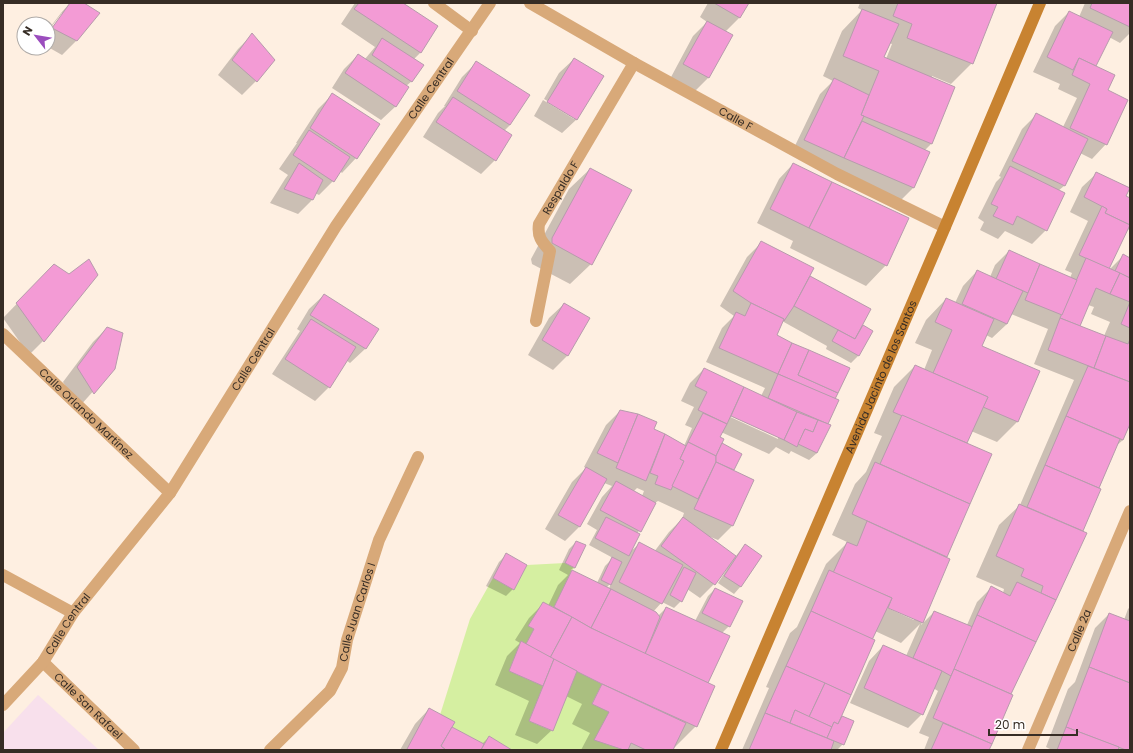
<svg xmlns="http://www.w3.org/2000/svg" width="1133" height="753" font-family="Poppins,sans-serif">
<rect width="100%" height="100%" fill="#feefe1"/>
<!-- commercial -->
<path fill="#f8e0ec" d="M38,695L99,750H3V733Z"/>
<!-- green -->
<path fill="#d5efa1" d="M565,563L575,568L572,570L554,607L543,603L529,626L534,629L526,644L521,641L509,671L543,686L529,721L552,731L577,671L602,684L592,703L609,712L624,750H512L489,736L484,744L452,727L454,722L440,715L470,619L493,578L514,590L527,565Z"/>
<!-- shadow -->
<g fill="#0003" fill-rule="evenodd">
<path d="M70,3H82L77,40L62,55L48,47V30L61,13ZM62,13H64L50,32L48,31Z"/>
<path d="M355,3H402L437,27L420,53L413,60L412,81L406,86L396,106L381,120L332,88L344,69L358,55L365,59L375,47L341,24Z"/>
<path d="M708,3H748L739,18L725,32L708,78L694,92L670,79L693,36L707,22L700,17Z"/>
<path d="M860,3H996L972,63L951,84L932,76V78L954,88L931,144L924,151L914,187L899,202L791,154L820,94L833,81L823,76L842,31L862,10L858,8ZM889,43L892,44L886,59L883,58Z"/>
<path d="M1085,3H1130V33L1120,43L1109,37L1095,66L1107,91L1106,144L1092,159L1080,153L1064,186L1058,191L1046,230L1032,244L1005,231L998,239L980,230L984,222L978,218L996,182L1001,177L999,176L1022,129L1037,114L1063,127L1077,98L1058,89L1060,84L1033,72L1055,26L1069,12L1079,17Z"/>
<path d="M252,35L256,81L242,95L218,75L238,49Z"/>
<path d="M574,59L577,119L562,133L534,116L543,100L574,119V116L544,99L559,73Z"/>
<path d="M477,62L510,125L504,131L495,160L481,174L423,137L438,113L445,106H444L462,77Z"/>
<path d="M333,94L378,124L356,158L342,173L340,171L333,181L319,195L315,193L312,200L298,214L270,203L285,179L288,175L279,169L297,143H296L318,109Z"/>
<path d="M793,164L886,265L866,286L790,248L793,241L757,223L779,179Z"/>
<path d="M590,169L591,264L570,284L532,264L531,259L569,189Z"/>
<path d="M1097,173L1124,196L1130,199V228L1125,233L1106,273L1123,256L1130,259V421L1123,440L1116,446L1082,531L1085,534L1009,694L1012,695L988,750H924L929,737L919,733L938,691L933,688L922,714L908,728L850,703L869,661L883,646L906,656L920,624L901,643L875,631L839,720L842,717L843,744L837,750H742L769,688L766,687L790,633L797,627L826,564L846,544L847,542L832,535L855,484L866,472L882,436L874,433L894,387L915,366L924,370L932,350L915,343L926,320L946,299L955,303L963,286L977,271L990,277L995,265L1009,251L1070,278L1072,273L1065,270L1088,221L1070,212L1082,187ZM1088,305L1094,307L1091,314L1110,322L1104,336L1079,326ZM1011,314L1048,329L1034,364L1074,380L1020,505L999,525L976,577L1004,589L1003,593L991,588L977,602L967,625L934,612L921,625L949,559L946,557L990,454L965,444L971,431L997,442L1017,422L1039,372L981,347L986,335L992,338L1007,324ZM884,605L914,618V620L883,606Z"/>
<path d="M761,243L809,276L870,309L859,330L863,326L871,331L858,356L851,363L826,349L827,346L782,321L776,335L837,392L817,453L809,460L791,451L789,454L776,447L769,454L721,432L718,438L734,470L733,471L753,480L732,526L718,540L708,536L735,557L745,545L741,586L734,594L718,583L727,569L726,568L714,584L700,598L687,589L681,601L674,608L662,602L653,612L658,616L666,608L695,621L708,596L715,589L729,626L722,633L696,726L675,747L674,746L672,750H581L590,733L572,724L582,704L566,696L552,730L537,744L515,735L529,701L495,685L507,656L520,643L515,640L529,618L543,604L548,606L558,585L568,575L559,570L569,549L576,542L574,567L571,570L597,583L605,566L613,558L589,545L597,530L587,524L602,497L612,486L604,483L579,527L565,541L545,529L572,482L586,468L584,467L606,425L620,411L638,415L653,429L684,446L692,428L685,425L694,407L681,401L690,383L704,369L761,396L765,388L706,362L722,328L734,316L720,306L747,257ZM727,413L778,437V439L726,415ZM637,488L644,491L642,496L633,492ZM658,501L684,513L682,519L669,532L654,552L639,544L629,553L637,534L655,503ZM611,583L609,589L606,588Z"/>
<path d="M69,275H97L43,341L29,355L3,318L40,280Z"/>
<path d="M324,295L378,329L365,349L350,363L346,360L329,387L315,401L272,374L300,331L297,329L309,309Z"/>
<path d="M564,304L568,355L553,370L528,355L549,318Z"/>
<path d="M107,328L114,368L79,407L63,382L93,342Z"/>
<path d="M506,555L513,589L506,596L486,586L499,562Z"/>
<path d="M1130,607V750H1049L1050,749L1046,747L1068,689L1075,682L1095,628L1109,614L1124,620L1128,609Z"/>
<path d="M429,709L451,727L482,744L489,737L510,750H400L415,724Z"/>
</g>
<!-- building -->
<g fill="#f39bd5" stroke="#b79bac">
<path d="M70,3H84L100,13L77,41L52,28Z"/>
<path d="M359,3H403L438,26L421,53L354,9Z"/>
<path d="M714,3H749L740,18Z"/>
<path d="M898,3H997L973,64L907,38L912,24L893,16Z"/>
<path d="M1092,3H1130V27L1090,8Z"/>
<path d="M862,9L899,24L884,57L955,87L932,144L861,115L879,71L843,56Z"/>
<path d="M1069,11L1113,32L1096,66L1079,58L1073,70L1047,57Z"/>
<path d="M707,21L733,35L709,78L683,64Z"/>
<path d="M252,33L275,60L257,82L232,60Z"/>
<path d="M382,38L424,65L412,82L372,55Z"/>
<path d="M358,54L409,87L396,107L345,73Z"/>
<path d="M574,58L604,76L577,120L547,102Z"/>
<path d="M1079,58L1115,75L1108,90L1128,100L1107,145L1070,128L1090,84L1072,75Z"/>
<path d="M476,61L530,95L510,125L457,91Z"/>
<path d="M834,78L869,95L861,115L864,116L844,158L804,140Z"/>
<path d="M332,93L380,124L357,159L310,128Z"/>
<path d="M453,97L512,135L496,161L436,122Z"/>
<path d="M1036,113L1088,139L1065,186L1012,161Z"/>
<path d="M862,121L930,152L914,188L844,158Z"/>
<path d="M309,130L350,157L334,182L293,155Z"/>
<path d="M299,163L323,180L313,200L284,189Z"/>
<path d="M793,163L832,182L809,228L770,209Z"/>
<path d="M1010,166L1065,193L1047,231L1017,216L1013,225L993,216L998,207L991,204Z"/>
<path d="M590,168L632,190L592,265L552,243V238Z"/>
<path d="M1096,172L1130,188L1126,196L1130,198V225L1105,213L1107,209L1084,197Z"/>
<path d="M832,182L909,218L887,266L809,228Z"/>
<path d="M1102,206L1107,209L1105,213L1130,225L1109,269L1079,255Z"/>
<path d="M761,241L814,268L794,306L784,321V319L751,303L733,291Z"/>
<path d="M1009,250L1040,264L1028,293L996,279Z"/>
<path d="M1123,254L1130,258V278L1115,271Z"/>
<path d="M1086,258L1120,273L1110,294L1096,288L1080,326L1060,318Z"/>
<path d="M89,259L98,275L44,342L16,303L54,264L69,274Z"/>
<path d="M1040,264L1077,280L1062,315L1025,300Z"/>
<path d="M977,270L1023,291L1007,324L962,304Z"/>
<path d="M1120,273L1130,278V328L1121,324L1130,302L1110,294Z"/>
<path d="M810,276L871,309L855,339L794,306Z"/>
<path d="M324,294L379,329L366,349L310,315Z"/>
<path d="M946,298L994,319L982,346L1040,371L1018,422L983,407L988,397L933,373L952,330L935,322Z"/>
<path d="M564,303L590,318L568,356L542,340Z"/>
<path d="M751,303L784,319L777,335L792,343L778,374L719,348L736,312L745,316Z"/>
<path d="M1060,318L1106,336L1094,368L1048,350Z"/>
<path d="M311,319L356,347L330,388L285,359Z"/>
<path d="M863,325L873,331L859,356L832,341L838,330L855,339Z"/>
<path d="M107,327L123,333L115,369L94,394L77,367Z"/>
<path d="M1106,336L1128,344L1130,339V382L1094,368Z"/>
<path d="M792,343L809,350L798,375L838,393L835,399L778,374Z"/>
<path d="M809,350L850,368L838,393L798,375Z"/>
<path d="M915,365L988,397L967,443L893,412Z"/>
<path d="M1088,366L1130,382V424L1123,440L1066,416Z"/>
<path d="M704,368L744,387L727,424L698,410L707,392L695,386Z"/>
<path d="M778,374L839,400L828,424L768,398Z"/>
<path d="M744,387L797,412L784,440L731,416Z"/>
<path d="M620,410L638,414L618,463L597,453Z"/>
<path d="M797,412L818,420L813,432L805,429L797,447L784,440Z"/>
<path d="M703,413L727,424L720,437L724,439L716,456L688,442Z"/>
<path d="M638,414L657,422L654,429L665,434L646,481L616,468Z"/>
<path d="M902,415L992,454L970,504L880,464Z"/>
<path d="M1066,416L1120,439L1099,488L1045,465Z"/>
<path d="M818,420L831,425L817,453L798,444L805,429L813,432Z"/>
<path d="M665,434L686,446L680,459L684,461L671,490L655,484L658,476L650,473Z"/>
<path d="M688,442L716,456V462L698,499L672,486L684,461L680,459Z"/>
<path d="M722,443L742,454L734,470L716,462V456Z"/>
<path d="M716,462L754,480L733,526L694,509Z"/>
<path d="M875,462L970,504L947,557L852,514Z"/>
<path d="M1045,465L1101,489L1083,531L1027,507Z"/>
<path d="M586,467L607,479L580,527L558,515Z"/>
<path d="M616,481L656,503L641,532L600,510Z"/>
<path d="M1019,504L1087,533L1056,600L1041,593L1043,586L1021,576L1024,569L996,556Z"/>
<path d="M606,517L640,534L629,556L595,538Z"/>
<path d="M683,517L736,556L715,585L661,546Z"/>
<path d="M867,521L950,559L923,623L888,608L892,598L833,573L847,542L857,546Z"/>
<path d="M576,541L586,545L575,568L565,563Z"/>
<path d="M639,542L683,565L662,604L619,582Z"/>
<path d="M745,544L762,556L741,587L724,576Z"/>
<path d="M506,553L527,565L514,590L493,578Z"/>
<path d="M612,557L622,562L611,585L601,580Z"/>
<path d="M684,567L696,573L682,602L670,595Z"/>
<path d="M572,570L611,589L591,628L554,607Z"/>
<path d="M829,570L892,598L872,640L811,611Z"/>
<path d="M1017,582L1056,600L1036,642L977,615L991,586L1010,596Z"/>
<path d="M715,588L743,601L730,627L702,613Z"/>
<path d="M611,589L656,612L660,617L645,654L591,628Z"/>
<path d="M543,602L572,617L550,658L526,644L534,629L528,626Z"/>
<path d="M666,607L730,636L708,683L645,654Z"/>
<path d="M811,611L875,640L851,695L786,666Z"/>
<path d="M934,611L973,627L951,676L942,671L913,658Z"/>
<path d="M1109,613L1130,621V683L1089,667Z"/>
<path d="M977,615L1036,642L1011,694L954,669Z"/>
<path d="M572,617L591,628L715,686L697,727L602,684L550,658Z"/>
<path d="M521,641L554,659L543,686L509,671Z"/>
<path d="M883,645L942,671L923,715L864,688Z"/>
<path d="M554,659L577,671L553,731L529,721Z"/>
<path d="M786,666L825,683L809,717L795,710L790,723L765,713Z"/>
<path d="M1089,667L1130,683V750H1126L1066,727Z"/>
<path d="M954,669L1013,695L992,744L933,718Z"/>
<path d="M825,683L851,695L838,724L834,722L832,727L809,717Z"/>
<path d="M602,684L686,723L673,750H646L631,743L628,750H624L594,740L609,712L592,704Z"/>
<path d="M429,708L455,722L441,746L445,749L444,750H409L407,749Z"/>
<path d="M795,710L832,727L827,738L790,723Z"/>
<path d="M765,713L834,741L831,750H749Z"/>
<path d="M842,716L854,721L844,745L827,738L834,722L838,724Z"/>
<path d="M943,723L992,744L989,750H931Z"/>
<path d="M452,727L484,744L481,750H444L445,749L441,746Z"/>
<path d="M1066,727L1119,747L1118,750H1057Z"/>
<path d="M489,736L512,750H481Z"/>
</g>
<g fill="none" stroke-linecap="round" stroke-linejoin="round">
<!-- minor -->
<g stroke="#d8a979" stroke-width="12">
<path d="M434,3L472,31"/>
<path id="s1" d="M530,3L634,63L837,174L945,227"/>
<path id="s2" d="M536,321L550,251C542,242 537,237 539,224L634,63"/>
<path id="s3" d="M3,334L170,493"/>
<path d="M3,575L73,613"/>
<path id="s4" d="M43,662L134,750"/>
<path id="s5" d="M3,705L43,662L73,613L170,493L336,226L490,3"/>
<path id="s6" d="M270,750L330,691L342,668L347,640L379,540L418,457"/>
<path id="s7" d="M1028,750L1130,511"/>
</g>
<!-- secondary -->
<path stroke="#c88331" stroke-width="12" id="s8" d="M721,750L945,227L1040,3"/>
</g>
<g text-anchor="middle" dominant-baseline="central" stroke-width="3" stroke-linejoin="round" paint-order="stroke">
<!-- street labels -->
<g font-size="11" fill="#372d25" stroke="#fff">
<text stroke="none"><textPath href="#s5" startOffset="752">Calle Central</textPath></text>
<text stroke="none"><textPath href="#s1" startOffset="236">Calle F</textPath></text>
<text stroke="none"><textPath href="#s2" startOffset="144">Respaldo F</textPath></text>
<text stroke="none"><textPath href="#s5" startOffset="428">Calle Central</textPath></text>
<text stroke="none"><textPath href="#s8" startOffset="406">Avenida Jacinto de los Santos</textPath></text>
<text stroke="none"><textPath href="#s3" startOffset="115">Calle Orlando Martínez</textPath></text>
<text stroke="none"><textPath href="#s6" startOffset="168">Calle Juan Carlos I</textPath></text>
<text stroke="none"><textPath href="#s5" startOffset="104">Calle Central</textPath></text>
<text stroke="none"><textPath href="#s7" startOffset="130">Calle 2a</textPath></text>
<text stroke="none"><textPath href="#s4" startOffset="63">Calle San Rafael</textPath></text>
</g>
</g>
<!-- border -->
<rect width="1133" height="753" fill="none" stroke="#372d25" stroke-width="8"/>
<!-- north arrow -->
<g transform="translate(36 36) rotate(301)"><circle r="19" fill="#ffffff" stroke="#afaba8"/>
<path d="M0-3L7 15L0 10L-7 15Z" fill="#9b4dbe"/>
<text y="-6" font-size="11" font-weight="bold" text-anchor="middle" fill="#372d25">N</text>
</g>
<!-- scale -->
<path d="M989 729v6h88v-6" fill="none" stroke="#372d25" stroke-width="2"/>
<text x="995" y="729" font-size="12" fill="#372d25" stroke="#ffffff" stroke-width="3" paint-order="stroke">20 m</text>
</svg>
